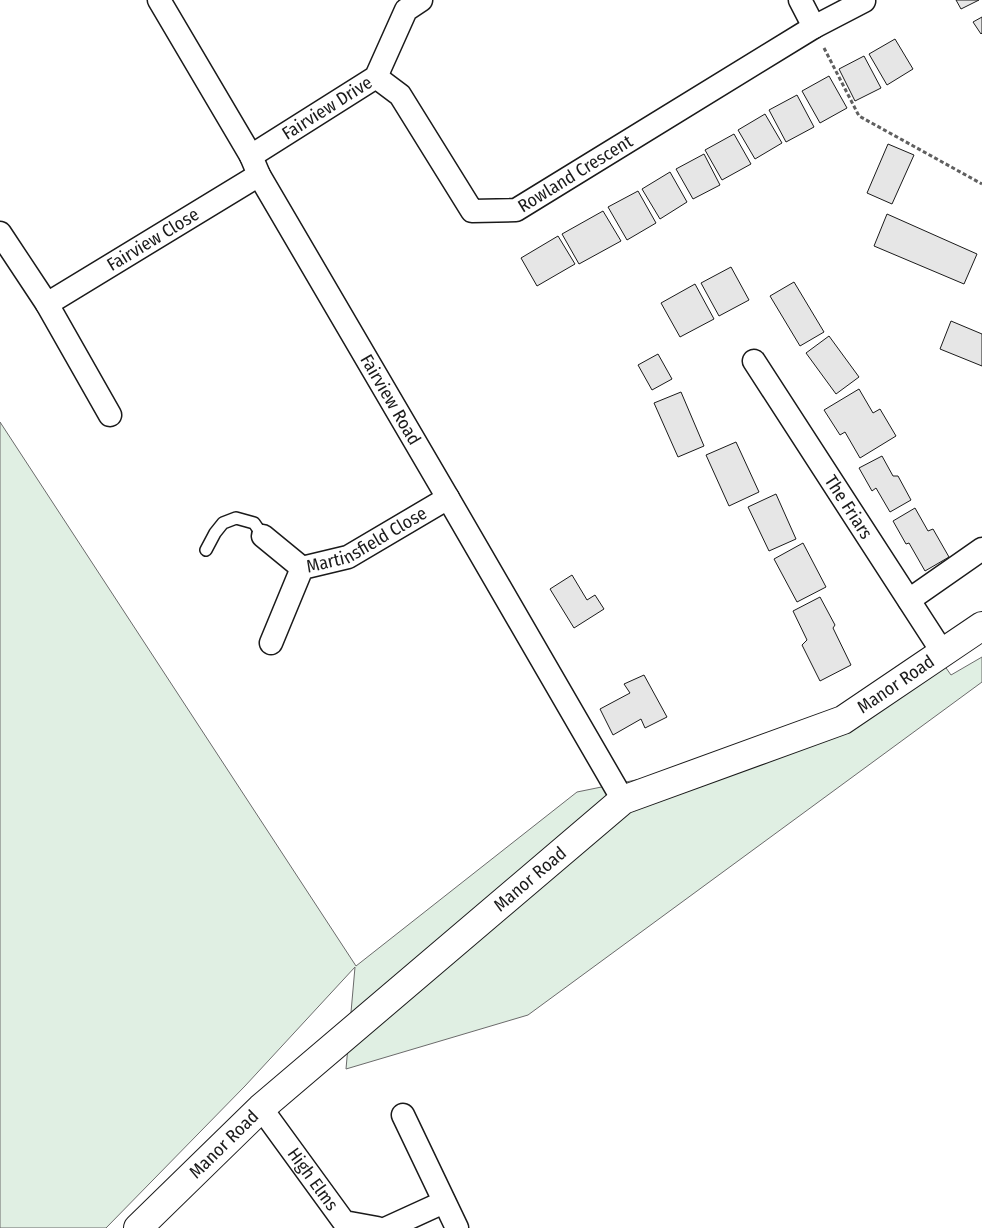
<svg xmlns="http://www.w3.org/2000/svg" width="982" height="1228" font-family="'Fira Sans Condensed',sans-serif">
<rect width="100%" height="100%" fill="#fff"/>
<!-- green -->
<path fill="#e0efe3" stroke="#6a6a6a" d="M0,422L356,966L577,792L797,747L944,665L951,675L982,657V682L528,1015L346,1069L355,967L245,1086L106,1228H0Z"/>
<!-- building -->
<g fill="#e6e6e6" stroke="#1a1a1a">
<path d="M956,0H979L961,9Z"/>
<path d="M982,17V33L981,34L973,22Z"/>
<path d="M895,39L913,69L887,85L869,54Z"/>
<path d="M864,56L881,88L855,101L839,69Z"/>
<path d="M829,76L847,108L820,123L802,91Z"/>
<path d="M797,95L814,127L786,142L769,110Z"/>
<path d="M765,114L782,143L755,159L738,130Z"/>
<path d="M734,134L751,164L722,180L705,150Z"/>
<path d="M888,144L914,155L892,204L867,193Z"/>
<path d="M704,154L720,185L693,199L676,169Z"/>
<path d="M670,172L687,202L660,219L642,189Z"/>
<path d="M638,191L656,223L627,240L608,207Z"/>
<path d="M603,211L621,241L579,264L562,234Z"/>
<path d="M887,214L977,254L964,284L874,246Z"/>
<path d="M558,236L575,264L537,286L521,258Z"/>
<path d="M731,267L749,300L719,316L701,283Z"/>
<path d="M794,282L824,332L800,346L770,296Z"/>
<path d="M695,284L714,319L680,337L661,303Z"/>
<path d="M951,321L982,334V366L940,349Z"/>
<path d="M829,336L859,377L836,394L806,353Z"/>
<path d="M658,354L672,379L652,390L638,365Z"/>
<path d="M859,389L873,413L880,409L896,436L860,458L845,432L840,435L824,410Z"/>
<path d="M681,392L704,446L678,457L654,403Z"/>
<path d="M736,442L759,492L729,506L706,455Z"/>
<path d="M882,456L893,476H898L911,500L890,512L876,488L872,491L859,468Z"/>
<path d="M776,494L796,539L769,551L748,507Z"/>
<path d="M915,508L928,531L933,529L949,557L925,571L909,543L906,544L893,521Z"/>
<path d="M803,543L826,587L797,602L774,559Z"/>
<path d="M572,575L587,600L595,595L604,609L574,628L550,589Z"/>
<path d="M820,597L835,625L833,628L851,665L820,681L802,645L807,640L793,611Z"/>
<path d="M644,675L667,717L645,728L641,719L613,735L600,709L630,693L624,684Z"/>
</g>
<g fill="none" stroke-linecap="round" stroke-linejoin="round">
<!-- lane casing -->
<g stroke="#1a1a1a" stroke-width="14">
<path id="lane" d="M206,550L215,533L223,523L236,518L254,523L263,536"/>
</g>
<!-- street casing -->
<g stroke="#1a1a1a" stroke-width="25">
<g id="street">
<path id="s1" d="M159,0L251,156L259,175L448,498L623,800"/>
<path d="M800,0L814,27"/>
<path id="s2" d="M376,77L400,95L472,211L516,210L814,27L864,1"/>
<path id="s3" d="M251,156L376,77L406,10L421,0"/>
<path d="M0,233L47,304L110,415"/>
<path id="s4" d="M47,304L259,175"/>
<path id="s5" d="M754,361L943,653"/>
<path d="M263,536L302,568"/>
<path d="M909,600L982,549"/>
<path id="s6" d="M271,643L302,568L348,557L448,498"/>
<path id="s7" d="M261,1108L344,1222L377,1228"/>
<path d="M403,1115L457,1228"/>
<path d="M387,1228L444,1202"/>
</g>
</g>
<!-- secondary casing -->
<g stroke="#1a1a1a" stroke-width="30">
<g id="secondary">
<path id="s8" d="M138,1228L261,1108L623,800L843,720L982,626"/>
</g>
</g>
<!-- path -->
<path stroke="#5f5f5f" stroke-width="3" stroke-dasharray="4 2.5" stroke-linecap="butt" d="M824,48L859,116L982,184"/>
<!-- lane -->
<use href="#lane" stroke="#fff" stroke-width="11"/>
<!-- street -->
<use href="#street" stroke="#fff" stroke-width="22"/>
<!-- secondary -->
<use href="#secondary" stroke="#fff" stroke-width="28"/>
</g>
<g text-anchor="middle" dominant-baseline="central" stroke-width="4" stroke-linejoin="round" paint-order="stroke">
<!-- street labels -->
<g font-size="18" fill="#1a1a1a" stroke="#fff">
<text stroke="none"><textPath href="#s3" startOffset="90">Fairview Drive</textPath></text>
<text stroke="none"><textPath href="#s2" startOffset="280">Rowland Crescent</textPath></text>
<text stroke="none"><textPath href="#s4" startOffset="124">Fairview Close</textPath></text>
<text stroke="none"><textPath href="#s1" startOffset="462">Fairview Road</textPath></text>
<text stroke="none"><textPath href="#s5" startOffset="174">The Friars</textPath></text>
<text stroke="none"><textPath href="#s6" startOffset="152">Martinsfield Close</textPath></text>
<text stroke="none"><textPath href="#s8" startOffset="945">Manor Road</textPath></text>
<text stroke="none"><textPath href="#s8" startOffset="525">Manor Road</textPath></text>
<text stroke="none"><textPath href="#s8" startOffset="120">Manor Road</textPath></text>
<text stroke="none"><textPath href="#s7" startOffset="88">High Elms</textPath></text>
</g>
</g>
</svg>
